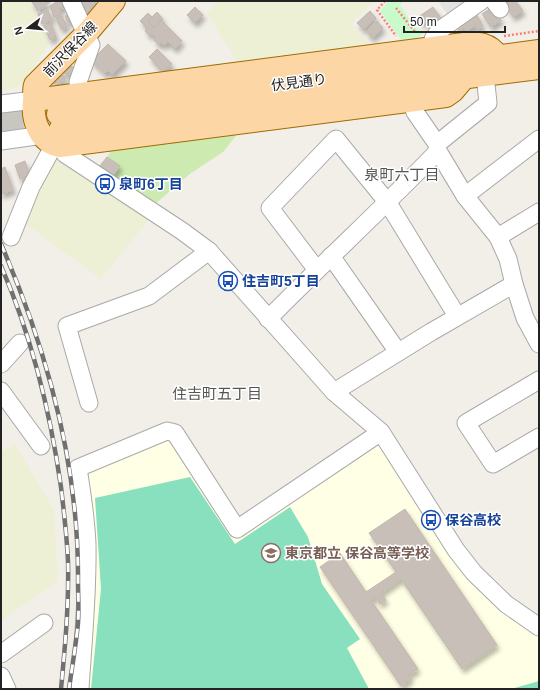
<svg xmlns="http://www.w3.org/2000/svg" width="540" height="690" font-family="Helvetica,'Noto Sans JP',sans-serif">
<defs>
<filter id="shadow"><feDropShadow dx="2.5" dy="4.5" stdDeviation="2" flood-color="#0004"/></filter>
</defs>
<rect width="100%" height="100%" fill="#f2efe9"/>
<!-- education -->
<path fill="#ffffe5" d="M165,437L171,441L235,535L377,443L460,570L499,610L539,637V689H87L96,590L88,469Z"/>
<!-- farmland -->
<g fill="#eef0d5">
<path d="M1,1H30L50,43L21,85L8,90L3,89L1,87Z"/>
<path d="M218,1H373L374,2L351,24L372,46L238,63L207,13Z"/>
<path d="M54,157L78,170L151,217L101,279L24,223Z"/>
<path d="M15,444L54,510L58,581L1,621V452Z"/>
</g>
<!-- grass -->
<path fill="#cdebb0" d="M239,132L223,152L191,173L155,204L112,177L120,166L107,157L111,151Z"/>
<!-- park -->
<path fill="#c8facc" d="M389,1H404L400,5L412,23L423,34L405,45L380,11Z"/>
<!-- pitch -->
<g fill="#88e0be">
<path d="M190,477L235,544L290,507L308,537L322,584L360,639L347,648L369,689H91L101,589L95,498Z"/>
<path d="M539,681V689H511Z"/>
</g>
<!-- parking -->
<path fill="#e2e2e2" d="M438,1H474L449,17Z"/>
<!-- building -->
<g fill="#c7bfb8" stroke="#c4b6ab" filter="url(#shadow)">
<path d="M31,1H49L50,2L38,11Z"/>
<path d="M58,1H63L66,7L59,9L61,14L54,17L50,6Z"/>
<path d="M77,1H95L98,7L85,14Z"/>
<path d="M503,1H516L523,11L513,17Z"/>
<path d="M195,7L203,15L195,23L187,15Z"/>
<path d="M433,7L441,18L428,26L425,22L422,24L418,17Z"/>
<path d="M492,7L501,20L491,27L482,14Z"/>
<path d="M48,10L52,20L42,24L38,14Z"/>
<path d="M370,11L376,18L364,30L357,23Z"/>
<path d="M157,12L163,19L154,28L148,21Z"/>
<path d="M475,12L483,26L477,29L475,26L466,31L464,28L459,31L455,23Z"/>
<path d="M148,13L152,17L148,21L154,28L161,20L182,41L175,49L168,42L164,46L161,43L159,45L154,40L156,38L152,33L150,36L145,31L147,28L140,21Z"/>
<path d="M70,14L73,21L68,23L65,16Z"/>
<path d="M62,16L67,27L61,29L56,18Z"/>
<path d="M377,21L383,28L372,38L366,31Z"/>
<path d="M51,23L56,37L50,40L44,26Z"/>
<path d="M108,44L126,61L112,75L108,71L105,74L91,61Z"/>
<path d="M157,49L172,64L169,68L161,70L149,57Z"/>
<path d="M65,66L75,67L74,74L61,73Z"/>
<path d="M64,75L65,82L50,84L55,76Z"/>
<path d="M107,157L120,166L112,177L99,167Z"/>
<path d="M25,161L30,176L20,179L15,165Z"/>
<path d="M5,167L13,190L1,194V169Z"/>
<path d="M405,509L497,645L462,669L401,579L381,593L386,600L380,604L376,597L371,600L418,669L409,675L411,679L401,686L320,567L340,553L366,592L396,572L369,533Z"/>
</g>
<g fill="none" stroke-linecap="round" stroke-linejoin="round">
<!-- major-tunnel -->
<path stroke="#c8c6c1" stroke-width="22" stroke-dasharray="22 11" stroke-linecap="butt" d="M1,121L58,114"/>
<!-- minor casing -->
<g stroke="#a9a9a9" stroke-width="19">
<g id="minor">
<path d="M71,1L91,45L78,82L79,94"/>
<path d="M494,1L500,9"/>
<path d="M433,48V39L440,30L481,1"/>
<path d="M411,101L415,112L437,144L438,151L465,196L498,237L508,259L514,284L525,318L539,344"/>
<path d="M1,104L35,100"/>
<path d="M1,141L43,135"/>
<path d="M437,144L488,103L485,75"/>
<path d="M60,146L65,154L182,231L209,251L334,392L381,432L456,550L474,573L506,604L539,627"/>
<path d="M465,196L539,139"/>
<path d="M11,237L31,187L54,145"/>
<path d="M498,237L539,212"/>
<path d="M331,256L398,352"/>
<path d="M317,270L270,208L336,139L388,203L457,316"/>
<path d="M268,319C324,262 383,208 438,151"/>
<path d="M1,364L20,343"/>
<path d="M539,380L466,423L493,464L539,437"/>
<path d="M1,391L41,446"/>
<path d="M334,392L431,332L514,284"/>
<path d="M89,403L67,326L149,296L209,251"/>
<path d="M1,654L44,623"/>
<path d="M1,676L7,689"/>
<path d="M80,689C83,641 88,593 87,544C86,519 82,493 78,468L167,431L175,433L237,529L381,432"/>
</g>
</g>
<!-- major casing -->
<g stroke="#a06b00" stroke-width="24">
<g id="major">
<path d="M114,1L87,33L35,85C33,91 35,95 34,101C32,120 39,142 60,146L446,96L453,91L464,78"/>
<path d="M35,100L464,44C479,43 489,43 498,56"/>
<path d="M58,114L539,51"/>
<path d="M60,130L539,68"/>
</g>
</g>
<!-- path -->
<g stroke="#fa8072" stroke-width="2.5" stroke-dasharray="2 2" stroke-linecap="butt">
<path d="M385,1L377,10L396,36"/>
<path d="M396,8L416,33"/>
<path d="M504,36L539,31"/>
</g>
<!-- minor -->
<use href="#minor" stroke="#fff" stroke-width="17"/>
<!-- major -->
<use href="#major" stroke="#fcd6a4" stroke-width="22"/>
<!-- rail casing -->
<g stroke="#707070" stroke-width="4.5">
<g id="rail">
<path d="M1,244C47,350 79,464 78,581C78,595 79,609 78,623C76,645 72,667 69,689"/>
<path d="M1,266C32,337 50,411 61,487C64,512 67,537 68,562C69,605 65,647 61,689"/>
</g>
</g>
<!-- rail -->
<use href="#rail" stroke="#fff" stroke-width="3" stroke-dasharray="9" stroke-linecap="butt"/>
</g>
<!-- icons -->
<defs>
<g id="bus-ring" transform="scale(1)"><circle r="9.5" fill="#fff" stroke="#1a4fb4" stroke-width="1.5"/><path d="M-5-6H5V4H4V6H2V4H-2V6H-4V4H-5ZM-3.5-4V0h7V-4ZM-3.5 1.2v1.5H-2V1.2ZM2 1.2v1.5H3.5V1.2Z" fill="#1a4fb4"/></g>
<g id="school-ring" transform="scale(1)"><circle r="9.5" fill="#fff" stroke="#8d6e63" stroke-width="1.5"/><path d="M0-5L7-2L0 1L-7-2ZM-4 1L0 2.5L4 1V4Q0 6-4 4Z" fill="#8d6e63"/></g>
</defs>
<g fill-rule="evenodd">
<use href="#bus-ring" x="105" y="184"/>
<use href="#bus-ring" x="228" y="281"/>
<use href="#bus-ring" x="431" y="520"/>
<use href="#school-ring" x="271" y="553"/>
</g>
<g text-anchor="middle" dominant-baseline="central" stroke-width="3" stroke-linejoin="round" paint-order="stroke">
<!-- street labels -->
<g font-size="14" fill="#222" stroke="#fff">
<text transform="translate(70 49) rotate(-46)">前沢保谷線</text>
<text transform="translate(299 82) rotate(-7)">伏見通り</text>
</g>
<!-- transit labels -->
<g font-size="14" font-weight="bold" fill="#164399" stroke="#fff" text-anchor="start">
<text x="119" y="184">泉町6丁目</text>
<text x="242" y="281">住吉町5丁目</text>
<text x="445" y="520">保谷高校</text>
</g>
<!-- education labels -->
<g font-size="14" font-weight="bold" fill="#785e54" stroke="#fff" text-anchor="start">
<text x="285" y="553">東京都立 保谷高等学校</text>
</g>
<!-- neighbourhood labels -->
<g font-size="15" fill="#555" stroke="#fff">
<text x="402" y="174">泉町六丁目</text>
<text x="217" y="393">住吉町五丁目</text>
</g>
</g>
<!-- border -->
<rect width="540" height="690" fill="none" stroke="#222222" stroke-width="4"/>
<!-- north arrow -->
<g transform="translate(28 28) rotate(254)" stroke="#ffffff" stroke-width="3" paint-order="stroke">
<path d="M0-3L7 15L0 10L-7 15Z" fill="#222222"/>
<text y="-6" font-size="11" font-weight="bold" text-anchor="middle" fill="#222222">N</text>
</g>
<!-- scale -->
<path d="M404 26v6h101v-6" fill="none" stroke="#222222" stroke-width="2"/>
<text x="410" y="26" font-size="12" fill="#222222" stroke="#ffffff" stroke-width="3" paint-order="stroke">50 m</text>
</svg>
